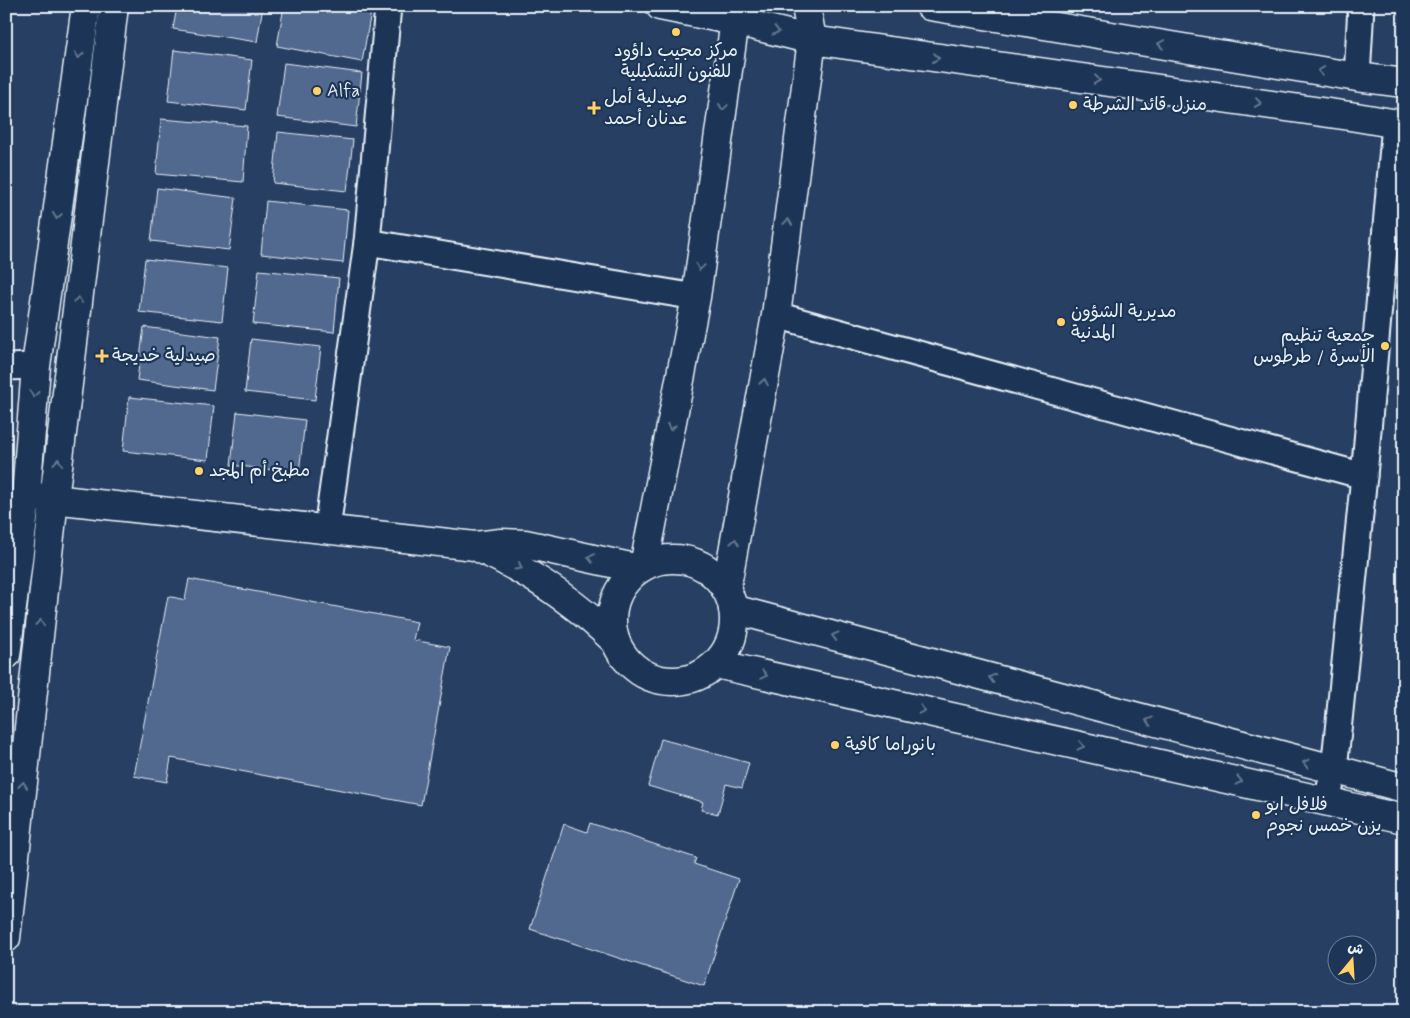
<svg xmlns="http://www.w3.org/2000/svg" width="1410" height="1018" font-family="Mynerve,'Playpen Sans Arabic',sans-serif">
<rect width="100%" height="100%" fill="#273f62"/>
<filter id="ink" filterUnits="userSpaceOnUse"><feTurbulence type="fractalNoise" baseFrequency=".02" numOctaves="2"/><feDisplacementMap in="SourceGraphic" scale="10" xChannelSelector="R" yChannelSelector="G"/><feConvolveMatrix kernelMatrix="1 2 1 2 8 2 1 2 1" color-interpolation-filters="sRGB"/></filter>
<g filter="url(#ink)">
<!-- building -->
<g fill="#51688f" stroke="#e8f1f8">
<path d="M177,6H263L257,42L173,29Z"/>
<path d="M284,6H372L362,62L277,46Z"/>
<path d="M174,50L252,60L246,110L168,101Z"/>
<path d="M284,63L362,73L356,127L277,117Z"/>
<path d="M161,119L247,126L243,182L156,174Z"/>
<path d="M278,132L353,140L347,191L273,183Z"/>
<path d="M157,188L236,198L229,250L151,241Z"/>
<path d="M266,201L348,210L343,263L261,254Z"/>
<path d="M145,259L228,268L222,321L139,312Z"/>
<path d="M259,270L339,278L334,332L253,324Z"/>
<path d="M144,327L220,337L213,390L137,380Z"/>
<path d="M251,339L321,347L315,400L245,392Z"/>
<path d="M129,397L214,406L208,460L123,451Z"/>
<path d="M237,412L305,420L299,473L231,465Z"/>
<path d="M189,579L417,622L413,640L450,647L421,805L171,758L167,782L134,776L168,596L185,600Z"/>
<path d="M661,739L749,763L742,788L726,784L718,814L701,810L703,802L648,786Z"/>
<path d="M590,823L696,858L694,864L739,879L704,986L530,929L564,824L587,832Z"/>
</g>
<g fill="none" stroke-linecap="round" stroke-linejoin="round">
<!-- minor casing -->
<g stroke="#e8f1f8" stroke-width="29">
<g id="minor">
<path d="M1357,77L1361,6"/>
<path d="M367,242L696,297"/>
<path d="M776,315L1364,476"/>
<path d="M6,367L36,366"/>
<path d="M327,529L367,242L388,6"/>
<path d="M1327,801L1334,770L1364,476L1395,124"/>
</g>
</g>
<!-- secondary casing -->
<g stroke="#e8f1f8" stroke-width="31">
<g id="secondary">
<path d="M660,6L735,21L812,40L1350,116L1404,125"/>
<path d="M930,6L1357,77L1404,83"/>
<path d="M35,497L475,546L501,543L525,544L639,569"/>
<path d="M477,547C529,571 574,601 615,641"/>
<circle cx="673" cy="620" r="61"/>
<path d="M644,566L696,297L737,6"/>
<path d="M726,590L776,315L812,40L806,6"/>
<path d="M733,609L1404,788"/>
<path d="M6,655L26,496L36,366L86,6"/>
<path d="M716,664L1404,819"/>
<path d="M6,938L54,499L114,6"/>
</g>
</g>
<!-- minor -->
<use href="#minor" stroke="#1d3557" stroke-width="25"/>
<!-- secondary -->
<use href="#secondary" stroke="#1d3557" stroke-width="28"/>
</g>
<!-- one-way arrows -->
<defs><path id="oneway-chevron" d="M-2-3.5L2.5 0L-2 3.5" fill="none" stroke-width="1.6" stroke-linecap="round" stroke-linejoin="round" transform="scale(1.25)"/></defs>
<g stroke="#64778f">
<use href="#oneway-chevron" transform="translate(776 31) rotate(14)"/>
<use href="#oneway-chevron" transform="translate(1161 44) rotate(-171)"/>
<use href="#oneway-chevron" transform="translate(79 55) rotate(98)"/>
<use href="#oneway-chevron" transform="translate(936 58) rotate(8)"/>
<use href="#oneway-chevron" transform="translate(1321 71) rotate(-171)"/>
<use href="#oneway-chevron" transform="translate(1097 80) rotate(8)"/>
<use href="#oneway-chevron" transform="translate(1258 103) rotate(8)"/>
<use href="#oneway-chevron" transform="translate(723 107) rotate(98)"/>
<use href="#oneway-chevron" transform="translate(57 216) rotate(98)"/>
<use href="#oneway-chevron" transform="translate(788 222) rotate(-83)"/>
<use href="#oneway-chevron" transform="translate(700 267) rotate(98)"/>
<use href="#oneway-chevron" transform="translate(78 300) rotate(-83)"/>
<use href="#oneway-chevron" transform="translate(764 382) rotate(-80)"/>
<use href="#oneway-chevron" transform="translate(34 394) rotate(95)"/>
<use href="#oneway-chevron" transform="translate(671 427) rotate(101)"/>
<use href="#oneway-chevron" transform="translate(58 462) rotate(-83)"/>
<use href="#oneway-chevron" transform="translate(735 542) rotate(-80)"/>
<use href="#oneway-chevron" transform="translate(591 558) rotate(-167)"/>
<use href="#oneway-chevron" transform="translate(519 567) rotate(30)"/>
<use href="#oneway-chevron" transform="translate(40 623) rotate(-84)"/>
<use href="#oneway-chevron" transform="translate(835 636) rotate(-165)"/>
<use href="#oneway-chevron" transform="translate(764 675) rotate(13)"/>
<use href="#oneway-chevron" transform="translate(992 678) rotate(-165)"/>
<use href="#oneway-chevron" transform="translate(922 710) rotate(13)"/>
<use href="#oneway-chevron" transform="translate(1149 721) rotate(-165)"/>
<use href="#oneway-chevron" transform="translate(1081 746) rotate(13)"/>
<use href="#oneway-chevron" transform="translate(1306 763) rotate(-165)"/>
<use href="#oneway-chevron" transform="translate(1239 781) rotate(13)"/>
<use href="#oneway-chevron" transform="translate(23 785) rotate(-84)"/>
</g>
</g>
<!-- markers -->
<g fill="#ffd166" stroke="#1d3557" stroke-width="2">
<circle cx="676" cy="32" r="5"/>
<circle cx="317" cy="91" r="5"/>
<circle cx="1073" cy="105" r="5"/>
<path d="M591.5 100.5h5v5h5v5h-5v5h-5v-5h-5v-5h5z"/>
<circle cx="1061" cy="322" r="5"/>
<circle cx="1385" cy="346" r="5"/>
<path d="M99.5 348.5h5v5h5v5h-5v5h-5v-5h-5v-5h5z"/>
<circle cx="199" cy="471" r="5"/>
<circle cx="835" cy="745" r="5"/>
<circle cx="1256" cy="815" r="5"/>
</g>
<g text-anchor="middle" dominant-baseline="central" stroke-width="4.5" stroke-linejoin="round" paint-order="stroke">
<!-- poi labels -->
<g font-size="18" fill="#e8f1f8" stroke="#1d3557" text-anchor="start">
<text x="676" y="51" text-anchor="middle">مركز مجيب داؤود<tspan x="676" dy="21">للفنون التشكيلية</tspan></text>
<text x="327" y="91">Alfa</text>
<text x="604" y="98">صيدلية أمل<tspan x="604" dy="21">عدنان أحمد</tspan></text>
<text x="1083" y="105">منزل قائد الشرطة</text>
<text x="1071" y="312">مديرية الشؤون<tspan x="1071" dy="21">المدنية</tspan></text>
<text x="1375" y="336" text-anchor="end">جمعية تنظيم<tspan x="1375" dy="21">الأسرة / طرطوس</tspan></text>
<text x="112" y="356">صيدلية خديجة</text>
<text x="209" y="471">مطبخ أم المجد</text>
<text x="845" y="745">بانوراما كافية</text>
<text x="1266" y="805">فلافل ابو<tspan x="1266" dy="21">يزن خمس نجوم</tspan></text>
</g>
</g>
<!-- margin -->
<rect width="1410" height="1018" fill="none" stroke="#1d3557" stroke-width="25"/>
<rect x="12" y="12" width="1385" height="993" fill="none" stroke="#e8f1f8" stroke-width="2" filter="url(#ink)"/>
<!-- north arrow -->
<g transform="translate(1352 960) rotate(18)"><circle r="24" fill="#1d3557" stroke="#6e8097"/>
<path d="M0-4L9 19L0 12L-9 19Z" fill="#ffd166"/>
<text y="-8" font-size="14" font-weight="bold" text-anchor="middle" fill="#e8f1f8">ش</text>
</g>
</svg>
